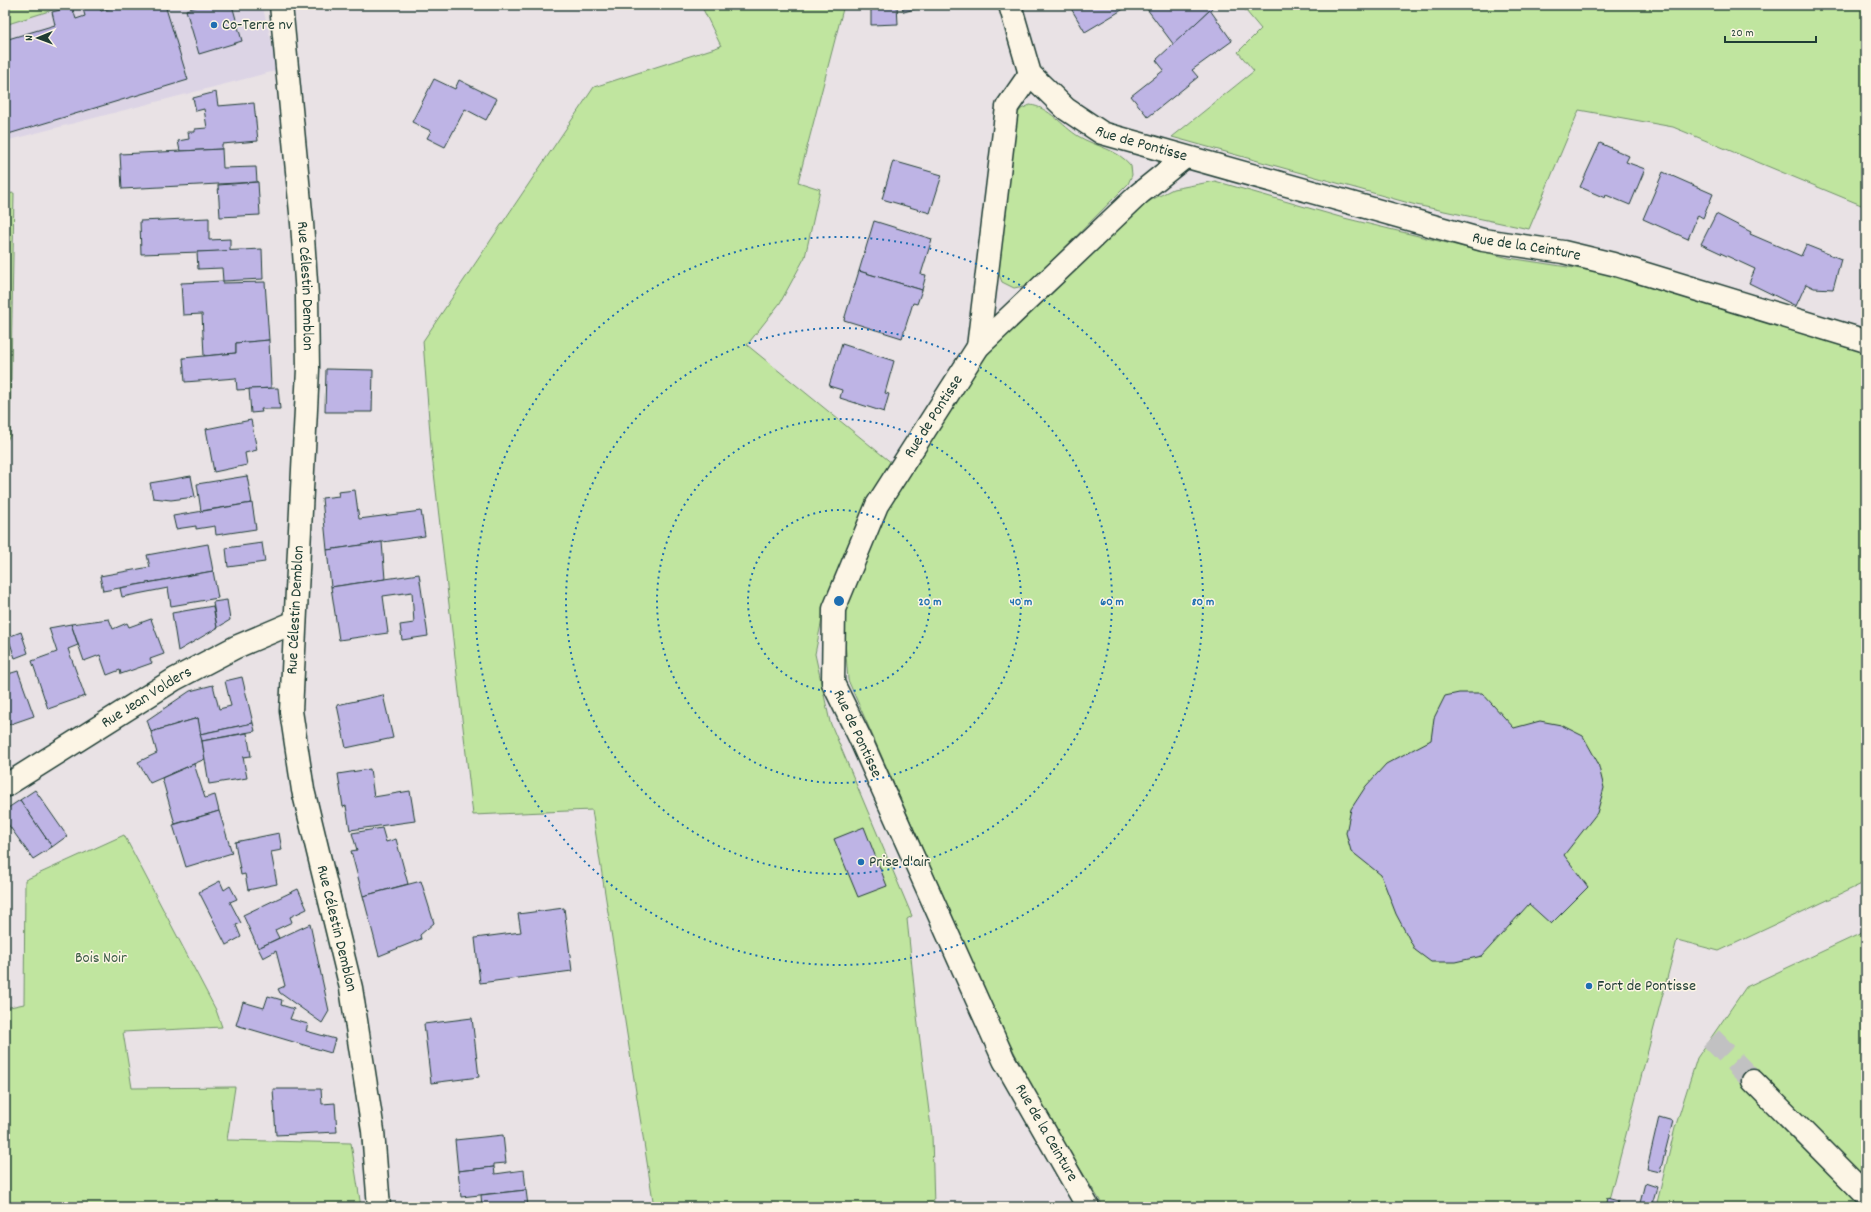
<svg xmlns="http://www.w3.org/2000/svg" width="1871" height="1212" font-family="Dekko,sans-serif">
<rect width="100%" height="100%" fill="#e9e2e5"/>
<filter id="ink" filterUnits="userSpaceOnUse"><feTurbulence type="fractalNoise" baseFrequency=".025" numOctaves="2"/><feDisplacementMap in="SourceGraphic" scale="8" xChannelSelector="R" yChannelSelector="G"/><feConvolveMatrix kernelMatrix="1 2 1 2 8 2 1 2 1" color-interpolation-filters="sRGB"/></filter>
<g filter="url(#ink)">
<!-- built -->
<path fill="#dcd4e5" d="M68,5H262L279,70L5,141V25Z"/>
<!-- green -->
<g fill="#c0e59f" stroke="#70916a">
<path d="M5,5H68L5,25Z"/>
<path d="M701,5H844L798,182L820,189L805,257L780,303L747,345L893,464L872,491L826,599L815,654L830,722L912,916L907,919L918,1025L932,1135L934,1207H654L592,810L473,815L431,446L423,341L594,87L721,46Z"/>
<path d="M1241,5H1866V207L1673,127L1579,110L1529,229L1416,205L1172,137L1254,71L1238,52L1261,29Z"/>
<path d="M1030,105C1049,107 1062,126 1078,136C1096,147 1118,149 1131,166L1132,175L1128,184L1028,285L1014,288L1002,282L996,267L1016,116L1021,109Z"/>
<path d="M1215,181L1340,217L1509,258L1600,272L1866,353V882L1719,951L1677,940L1607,1207H1104L1052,1124L1001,1027L920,843L848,680L843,616L886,504L985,352L1125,213L1173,189Z"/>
<path d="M14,193L10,436L5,442V194Z"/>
<path d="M124,835L216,1010L222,1027L123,1032L132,1088L235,1087L227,1140L351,1143L361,1207H5V1008L24,1004L25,880Z"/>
<path d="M1866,931V1207H1656L1675,1128L1697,1058L1746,987Z"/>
</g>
<!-- building -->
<g fill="#beb4e5" stroke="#1f3d34">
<path d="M82,5H98L101,11L122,5H165L188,80L5,135V40L55,25L52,12L72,7L76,19L85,16Z"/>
<path d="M202,5H232L242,41L199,54L186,10Z"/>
<path d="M897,5L898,24L871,25V6Z"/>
<path d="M901,5H924L925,6L904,12Z"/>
<path d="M1069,5H1125L1127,7L1085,32Z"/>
<path d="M1144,5H1215L1174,45Z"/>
<path d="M1210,10L1232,41L1192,70L1198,77L1148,117L1131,96L1164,70L1156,60Z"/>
<path d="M434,79L455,89L459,80L497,99L486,120L465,109L445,147L427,138L431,131L412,122Z"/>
<path d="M216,92L218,106L254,103L258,141L222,144V149L180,151L178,141L189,139L188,132H195V129L207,128L204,109L196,111L193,98Z"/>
<path d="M1600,143L1629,156L1626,162L1645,169L1630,205L1606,195L1605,198L1580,187Z"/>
<path d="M222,149L223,168L256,167L257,182L122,189L120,154Z"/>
<path d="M893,161L942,175L930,213L882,199Z"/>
<path d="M1663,172L1713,194L1703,218L1698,215L1688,239L1643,219Z"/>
<path d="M258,182L260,215L220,217L218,185Z"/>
<path d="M1716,214L1751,232L1750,234L1801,256L1806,245L1841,259L1833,289L1814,288L1806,284L1796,306L1749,283L1755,269L1701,244Z"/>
<path d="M209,218V240L230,239V251L141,254L140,221Z"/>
<path d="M874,221L932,239L921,274L926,275L922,290L859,271Z"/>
<path d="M262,249L263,279L223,281L222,268L198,269L197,252Z"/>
<path d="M859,271L922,290L917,304L913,303L902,338L844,320Z"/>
<path d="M1866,273V288L1862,287Z"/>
<path d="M223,281V283L265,282L269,340L236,343V353L204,356L202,314L183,315L181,283Z"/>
<path d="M269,340L271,388L237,390L236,378L185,382L183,358L236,353V343Z"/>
<path d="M842,344L894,361L885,393L889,394L884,412L840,398L842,390L829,386Z"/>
<path d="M326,369L373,370L372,412H325Z"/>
<path d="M278,388L280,409H261L262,412L251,413L249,389Z"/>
<path d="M251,420L257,450L245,453L247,465L214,472L206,429Z"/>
<path d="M191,476L195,497L171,500L153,498L150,483Z"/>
<path d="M247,476L252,503L201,511L197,484Z"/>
<path d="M355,490L359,519L421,511L425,536L327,550L322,498L339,496L338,492Z"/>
<path d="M252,503L256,529L216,535L215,526L196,529V526L176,529L173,516Z"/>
<path d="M382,542L385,579L331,587L327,550Z"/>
<path d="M262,543L265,562L228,567L226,548Z"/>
<path d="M208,544L213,571L103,591L100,576L150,567L147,555Z"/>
<path d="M213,571L218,598L171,606L168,588L122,597L120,588Z"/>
<path d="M419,574L428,636L402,640L400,625L414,623L412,592L383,596L388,633L339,640L331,587Z"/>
<path d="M227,600L230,620L217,628L213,602Z"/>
<path d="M213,606L217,628L178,651L172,613Z"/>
<path d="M109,619L113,629L127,623L129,627L151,619L164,654L150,659L152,663L121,674L120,670L107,675L100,655L84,661L71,624Z"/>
<path d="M71,624L78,645L68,649L85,696L48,709L32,661L57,652L49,628Z"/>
<path d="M21,632L28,653L15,658L8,637Z"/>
<path d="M18,671L34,716L5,726V675Z"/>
<path d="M242,677L253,723L200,734L198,718L151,732L147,720L190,691L213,685L219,709L231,706L225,681Z"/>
<path d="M1459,693H1482L1514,728L1540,721L1561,725L1583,736L1598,763L1604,788L1597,813L1564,855L1588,887L1551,924L1529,904L1482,956L1455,962H1431L1415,950L1396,914L1381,875L1351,851L1346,833L1351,809L1366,786L1386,764L1431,740L1434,718L1445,696Z"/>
<path d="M383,695L393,738L346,748L337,705Z"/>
<path d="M198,718L205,759L150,783L138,762L157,753L151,732Z"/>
<path d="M253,723L255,731L202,741L200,734Z"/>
<path d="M247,733L251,756L243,757L247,778L209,784L202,741Z"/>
<path d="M194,764L205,798L215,795L219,811L175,824L162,778Z"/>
<path d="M370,769L374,797L410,791L415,821L350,830L346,806L343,807L338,774Z"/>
<path d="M35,790L67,836L52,847L20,800Z"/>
<path d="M20,800L52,847L33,859L5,820V810Z"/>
<path d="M219,811L232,853L186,867L173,825Z"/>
<path d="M864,827L887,886L858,897L834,839Z"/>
<path d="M382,828L386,842L396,839L408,884L363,896L351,851L357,850L352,833Z"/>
<path d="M279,833L282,850L271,852L277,884L248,890L245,874L241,875L235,842Z"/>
<path d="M220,881L224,890L230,886L237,899L230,902L241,923L236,925L241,937L226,945L199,892Z"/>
<path d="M421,881L434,923L420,935L421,939L379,956L363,896Z"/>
<path d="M298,889L307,909L290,917L292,922L275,930L279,938L258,948L243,915Z"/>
<path d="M564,908L572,971L480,983L475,938L521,932L518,914Z"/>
<path d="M310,924L329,1011L322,1023L280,993L278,989L285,986L276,951L263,958L258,948Z"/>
<path d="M268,996L282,1000L281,1005L294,1009L290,1019L308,1024L306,1031L335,1039L331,1053L236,1025L243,1002L264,1008Z"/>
<path d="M472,1018L479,1077L431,1083L424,1024Z"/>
<path d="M273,1089H321L322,1104L335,1103L337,1132L276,1135Z"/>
<path d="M1659,1117L1673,1121L1660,1172L1647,1169Z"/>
<path d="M503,1135L506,1163L494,1164V1167L458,1171L455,1140Z"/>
<path d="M494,1167L495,1174L524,1170L526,1190L461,1197L458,1171Z"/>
<path d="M1645,1183L1657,1187L1651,1207H1639Z"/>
<path d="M526,1190L528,1206L482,1207L481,1195Z"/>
<path d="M1607,1198L1618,1201L1616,1207H1605Z"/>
</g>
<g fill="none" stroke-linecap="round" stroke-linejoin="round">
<!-- minor-tunnel -->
<path stroke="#c1c1c2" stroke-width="22" stroke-dasharray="22 11" stroke-linecap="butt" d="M1711,1038L1753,1081"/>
<!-- minor casing -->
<g stroke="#1f3d34" stroke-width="25">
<g id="minor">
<path id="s1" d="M281,5L302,223L307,296L308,369L291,711L303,790L351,988L373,1131L379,1207"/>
<path id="s2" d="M1010,5L1030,74L1066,109L1102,133L1483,240L1563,252L1613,264L1866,341"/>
<path d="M978,347L1007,107L1030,74"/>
<path id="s3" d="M5,786L175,679L236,647L295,622"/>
<path d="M1753,1081L1866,1195"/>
<path id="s4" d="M1088,1207L1004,1060L859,736L833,683L834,609L877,505L978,347L1139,194L1185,157"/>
</g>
</g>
<!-- minor -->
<use href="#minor" stroke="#fcf5e5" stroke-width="22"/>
</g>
</g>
<!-- distance rings -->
<g fill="none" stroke="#1f6fb2" stroke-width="2" stroke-dasharray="2 4">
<circle cx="839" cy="601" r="91"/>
<circle cx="839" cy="601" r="182"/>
<circle cx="839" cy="601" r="273"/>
<circle cx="839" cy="601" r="364"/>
</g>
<!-- markers -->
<g fill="#1f6fb2" stroke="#fcf5e5" stroke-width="1.5">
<circle cx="214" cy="25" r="4"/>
<circle cx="861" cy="862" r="4"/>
<circle cx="1589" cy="986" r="4"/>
</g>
<g text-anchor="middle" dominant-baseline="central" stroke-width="3" stroke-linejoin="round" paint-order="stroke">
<!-- poi labels -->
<g font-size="16" fill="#1f3d34" stroke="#fcf5e5" text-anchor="start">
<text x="222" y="25">Co-Terre nv</text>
<text x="869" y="862">Prise d'air</text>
<text x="1597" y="986">Fort de Pontisse</text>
</g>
<!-- street labels -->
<g font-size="16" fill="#1f3d34" stroke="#fcf5e5">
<text stroke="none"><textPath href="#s2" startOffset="206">Rue de Pontisse</textPath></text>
<text stroke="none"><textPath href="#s2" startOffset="605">Rue de la Ceinture</textPath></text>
<text stroke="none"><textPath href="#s1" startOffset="282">Rue Célestin Demblon</textPath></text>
<text stroke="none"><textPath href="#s4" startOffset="875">Rue de Pontisse</textPath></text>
<text transform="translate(296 610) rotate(-87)">Rue Célestin Demblon</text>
<text stroke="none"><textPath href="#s3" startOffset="167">Rue Jean Volders</textPath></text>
<text transform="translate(857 734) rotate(65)">Rue de Pontisse</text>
<text stroke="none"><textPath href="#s1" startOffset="930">Rue Célestin Demblon</textPath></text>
<text transform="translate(1046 1133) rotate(60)">Rue de la Ceinture</text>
</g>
<!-- park labels -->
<g font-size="16" fill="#3f5f49" stroke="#fcf5e5">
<text x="101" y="958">Bois Noir</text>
</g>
</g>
<circle cx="839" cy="601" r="6" fill="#1f6fb2" stroke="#fcf5e5" stroke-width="2"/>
<g font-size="12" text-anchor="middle" font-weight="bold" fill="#1f6fb2" stroke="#fcf5e5" stroke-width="3" stroke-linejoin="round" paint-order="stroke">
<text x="930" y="605">20 m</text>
<text x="1021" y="605">40 m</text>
<text x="1112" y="605">60 m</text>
<text x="1203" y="605">80 m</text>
</g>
<!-- margin -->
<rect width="1871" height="1212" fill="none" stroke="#fcf5e5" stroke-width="20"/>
<rect x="10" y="10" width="1851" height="1192" fill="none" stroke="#1f3d34" stroke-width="1.5" filter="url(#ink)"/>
<!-- north arrow -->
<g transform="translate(38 38) rotate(269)" stroke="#fcf5e5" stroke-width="3" paint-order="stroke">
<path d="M0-3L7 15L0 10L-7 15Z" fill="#1f3d34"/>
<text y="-6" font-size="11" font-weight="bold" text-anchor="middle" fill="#1f3d34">N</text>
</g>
<!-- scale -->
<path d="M1725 36v6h91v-6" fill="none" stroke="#1f3d34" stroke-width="2"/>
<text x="1731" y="36" font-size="12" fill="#1f3d34" stroke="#fcf5e5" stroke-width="3" paint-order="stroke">20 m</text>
</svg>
